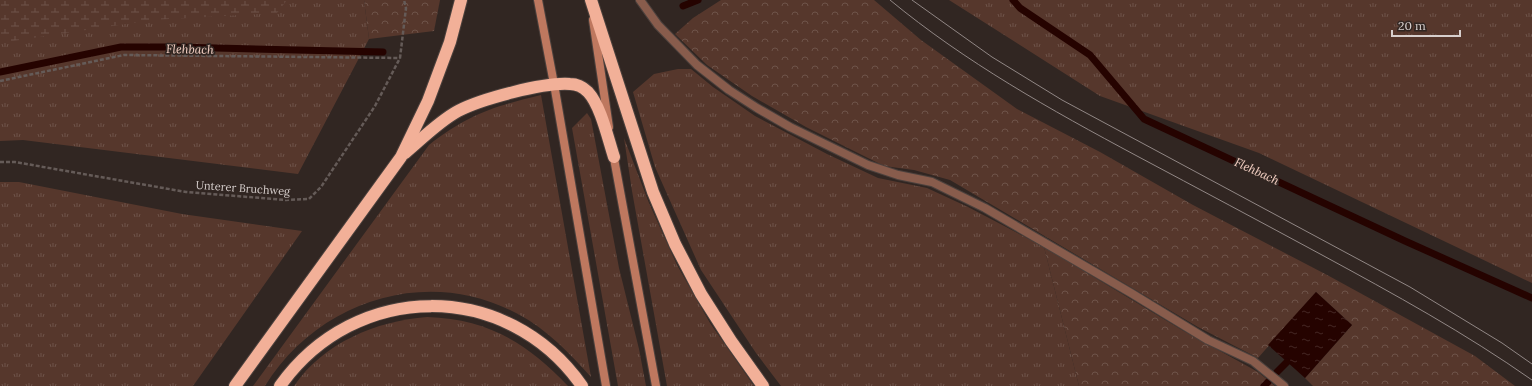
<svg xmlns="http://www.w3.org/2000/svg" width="1532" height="386" font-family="Lora,serif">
<defs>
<pattern id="grass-tufts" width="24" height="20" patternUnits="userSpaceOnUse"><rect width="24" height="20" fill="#56372c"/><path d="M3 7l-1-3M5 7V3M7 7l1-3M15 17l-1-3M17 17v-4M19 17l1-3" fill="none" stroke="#6e5349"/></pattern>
<pattern id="forest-crowns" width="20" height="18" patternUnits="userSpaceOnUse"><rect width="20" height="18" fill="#56372c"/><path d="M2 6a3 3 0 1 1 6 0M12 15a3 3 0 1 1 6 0" fill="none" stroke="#6e5349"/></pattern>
<pattern id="wetland-marsh" width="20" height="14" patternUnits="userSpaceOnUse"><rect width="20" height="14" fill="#56372c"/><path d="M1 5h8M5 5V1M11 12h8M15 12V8" fill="none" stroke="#6e5349"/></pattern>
<pattern id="water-ripples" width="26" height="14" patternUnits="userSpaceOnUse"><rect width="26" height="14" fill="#250300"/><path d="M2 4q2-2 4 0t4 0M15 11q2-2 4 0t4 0" fill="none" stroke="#442724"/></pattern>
</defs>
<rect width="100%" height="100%" fill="#312622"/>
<!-- grass -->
<g fill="url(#grass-tufts)">
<path d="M0,0H364L369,39L298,174L23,140L0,141Z"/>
<path d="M949,0H1532V283L1259,153L1100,96Z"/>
<path d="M678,69H691L713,87L755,116L827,154L878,178L927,188L968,207L1044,247L1079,386H781L756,353L701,270L655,167L633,92L654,74Z"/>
<path d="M541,95L591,377C569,353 548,330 518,314C428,265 318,300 265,386H253L429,145C467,115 495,106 541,95Z"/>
<path d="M587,113L591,119L619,268L639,349L646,386H618L572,128Z"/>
<path d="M624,138L649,203L677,265L710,323L754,386H667L632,191Z"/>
<path d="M0,182H19L182,214L302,231L193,386H0Z"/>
<path d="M427,317C488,319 527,343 568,386H294C323,343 376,321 427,317Z"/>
</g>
<!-- forest -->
<g fill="url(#forest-crowns)">
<path d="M364,0H440L434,31L369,39Z"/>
<path d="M721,0H874L921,40L1017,109L1100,152L1193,205L1329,276L1475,356L1515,386H1313L1305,378L1352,325L1316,292L1258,358L1198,327L950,180L914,170L884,166L806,127L752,96L707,65L675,34L693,18Z"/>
<path d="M1044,247L1182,330L1258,372L1275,386H1079Z"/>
</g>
<!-- wetland -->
<path fill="url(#wetland-marsh)" d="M0,0H287L277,13L152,20L0,43Z"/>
<!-- water -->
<path fill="url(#water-ripples)" d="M1316,292L1352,325L1305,378L1268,345Z"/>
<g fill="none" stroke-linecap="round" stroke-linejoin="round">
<!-- stream -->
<g stroke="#250300" stroke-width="7">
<path d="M1013,0L1020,8L1090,55L1144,119L1405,241L1532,298"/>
<path d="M683,6L698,0"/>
<path d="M0,72L121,47H176L383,52"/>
<path d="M1277,372L1287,362"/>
<path d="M1264,386L1268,382"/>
</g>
<!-- lane casing -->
<g stroke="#4c413d" stroke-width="10">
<path id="lane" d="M640,0L658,25L697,65L729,90L757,108L790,127L868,165L898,175L932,182L985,208L1131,293L1208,340L1253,361L1284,386"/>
</g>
<!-- secondary casing -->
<g stroke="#4c413d" stroke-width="10">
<g id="secondary">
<path d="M538,0L554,84L606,386"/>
<path d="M593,20L609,127"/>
<path d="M613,153L656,386"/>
</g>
</g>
<!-- highway casing -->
<g stroke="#4c413d" stroke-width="14">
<g id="highway">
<path d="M591,0L653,192L675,244L701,294L731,341L763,386"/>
<path d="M405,153C422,139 438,122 458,111C481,99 544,82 570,84C577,84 583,87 588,92C601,106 608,139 614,157"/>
<path d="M235,386L401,157L428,101L450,42L461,0"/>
<path d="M280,386C355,280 507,279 582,386"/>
</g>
</g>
<!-- path -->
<g stroke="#655b58" stroke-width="2.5" stroke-dasharray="4 2" stroke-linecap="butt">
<path d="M0,81L124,55L400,58"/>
<path d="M0,162H15L186,192L286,200L309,199L321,187L375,106L400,58L406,8L404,0"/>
</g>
<!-- lane -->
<use href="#lane" stroke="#885c4c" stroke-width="8"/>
<!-- secondary -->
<use href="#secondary" stroke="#be785f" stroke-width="8"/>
<!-- highway -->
<use href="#highway" stroke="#f2b098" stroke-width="12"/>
<!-- tram -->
<g stroke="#918785" stroke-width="1">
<path d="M890,0C965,62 1051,110 1137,156C1199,189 1261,222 1322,255C1394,294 1465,333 1532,380"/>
<path d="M912,0L992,57L1062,100L1410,287L1502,343L1532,364"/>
</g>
</g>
<g text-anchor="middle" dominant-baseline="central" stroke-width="3.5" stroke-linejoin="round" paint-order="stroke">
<!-- street labels -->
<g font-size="11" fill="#d7cfcd" stroke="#312622">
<text transform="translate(243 188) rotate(4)">Unterer Bruchweg</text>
</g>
<!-- water labels -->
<g font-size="12" font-style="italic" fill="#f4d0c3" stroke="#312622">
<text transform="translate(190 49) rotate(1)">Flehbach</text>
<text transform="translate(1257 171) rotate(25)">Flehbach</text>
</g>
</g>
<!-- scale -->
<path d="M1392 30v6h68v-6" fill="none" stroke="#d7cfcd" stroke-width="2"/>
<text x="1398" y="30" font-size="12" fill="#d7cfcd" stroke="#312622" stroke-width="3" paint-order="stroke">20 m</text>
</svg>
